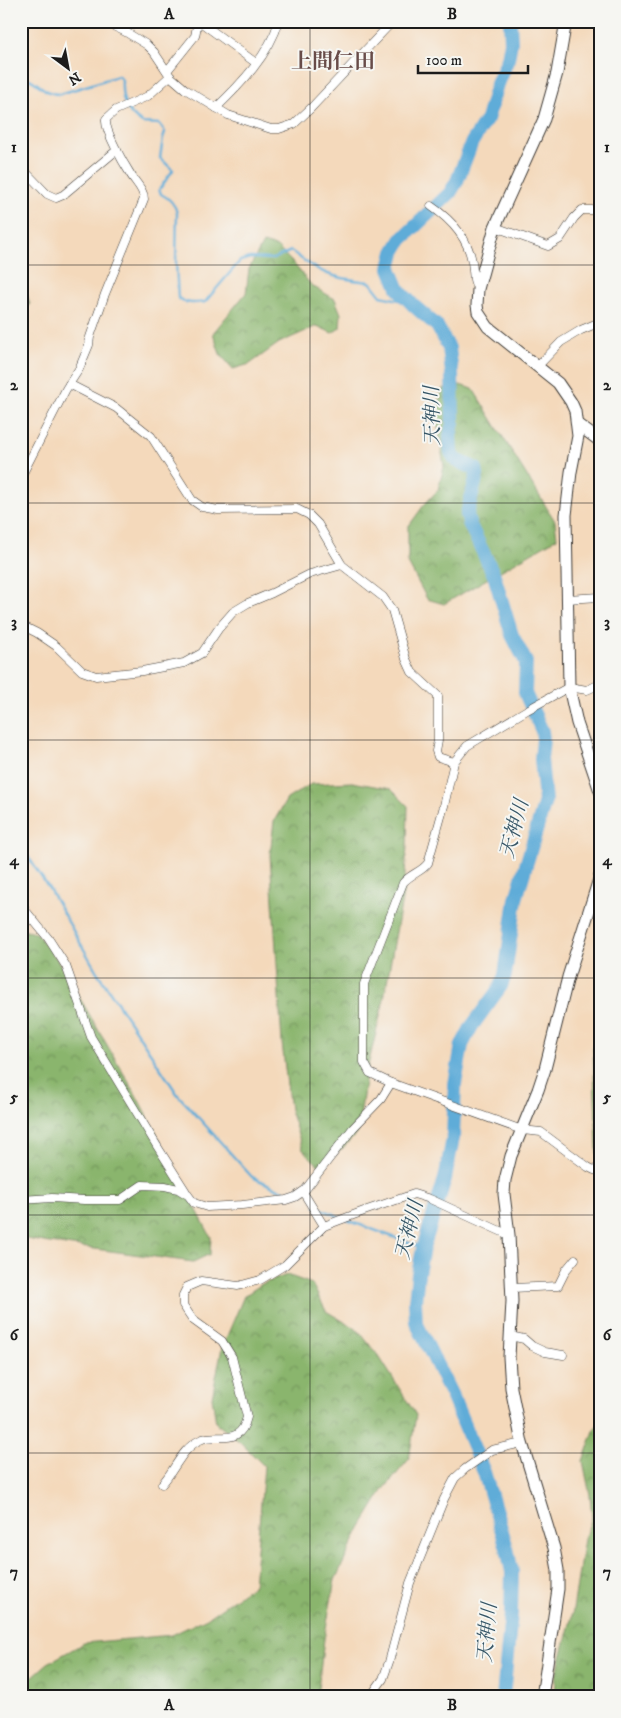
<svg xmlns="http://www.w3.org/2000/svg" width="621" height="1718" font-family="'IM FELL DW Pica','Noto Serif JP',serif">
<defs>
<pattern id="forest-crowns" width="20" height="18" patternUnits="userSpaceOnUse" patternTransform="scale(1.25)"><rect width="20" height="18" fill="#8ab56d"/><path d="M2 6a3 3 0 1 1 6 0M12 15a3 3 0 1 1 6 0" fill="none" stroke="#709259"/></pattern>
</defs>
<rect width="100%" height="100%" fill="#f6f6f2"/>
<filter id="ink" filterUnits="userSpaceOnUse"><feTurbulence type="fractalNoise" baseFrequency=".02" numOctaves="2"/><feDisplacementMap in="SourceGraphic" scale="10" xChannelSelector="R" yChannelSelector="G"/><feConvolveMatrix kernelMatrix="1 2 1 2 8 2 1 2 1" color-interpolation-filters="sRGB"/></filter>
<filter id="wash" filterUnits="userSpaceOnUse"><feTurbulence type="fractalNoise" baseFrequency=".0096" numOctaves="4" result="noise"/><feDisplacementMap in="SourceGraphic" scale="20" xChannelSelector="R" yChannelSelector="G"/><feGaussianBlur stdDeviation="1.12" result="paint"/><feColorMatrix in="noise" values="0 0 0 0 0 0 0 0 0 0 0 0 0 0 0 0 0 1.4 0 .05"/><feComposite in="paint" operator="in"/></filter>
<g filter="url(#wash)">
<rect width="100%" height="100%" fill="#f4d9bb"/>
<!-- forest -->
<g fill="url(#forest-crowns)" stroke="#536844">
<path d="M263,243L277,247L293,263L312,286L335,299L341,314L340,328L332,333L317,326L279,343L250,364L233,369L220,354L213,333L246,293L249,269Z"/>
<path d="M21,278L30,304L21,312Z"/>
<path d="M453,383L473,389L555,521L557,538L444,604L427,599L408,563V527L424,505L438,490L444,467L436,414L442,390Z"/>
<path d="M352,782L391,789L408,806L407,846L404,888L383,1004L366,1074L358,1132L338,1153L319,1166L303,1150L290,1110L282,1043L270,855L274,821L287,799L311,784Z"/>
<path d="M21,930L36,933L57,959L135,1093L211,1237L210,1254L193,1262L50,1243L21,1238Z"/>
<path d="M600,1002V1223L593,1045Z"/>
<path d="M287,1275L312,1284L326,1311L358,1330L380,1358L416,1415L409,1459L384,1489L360,1528L335,1580L324,1639L317,1697H21L23,1685L48,1663L84,1643L172,1635L207,1618L254,1585L264,1466L240,1442L216,1423L212,1397L222,1348L244,1296L262,1284Z"/>
<path d="M600,1421V1697H555L556,1676L572,1616L584,1539L592,1518L590,1495L583,1461L594,1431Z"/>
</g>
<g fill="none" stroke-linecap="round" stroke-linejoin="round">
<!-- stream -->
<g stroke="#5eacd8" stroke-width="2.5">
<path d="M21,76C38,79 42,94 60,94L118,76L122,80C121,101 125,111 142,123L159,124L165,132L163,138L160,158L173,170L159,190L161,194C169,198 175,204 177,213L176,264L178,298C187,305 195,303 205,302L240,261L250,258L273,259L291,251C322,275 332,278 370,282L381,296L399,300L414,306"/>
<path d="M21,846L48,887L97,972L178,1095L252,1177L292,1195"/>
<path d="M315,1206L340,1217"/>
<path d="M347,1220L423,1248"/>
</g>
<!-- river -->
<path stroke="#5eacd8" stroke-width="14" d="M503,1697L511,1614L512,1572L507,1548L484,1472L453,1398L416,1322L415,1301L418,1274L423,1248L445,1179L453,1138L455,1084L462,1045L472,1026L501,986L505,975L516,899L545,801L541,759L543,739L542,731L525,693L526,662L512,635L494,575L469,523L467,514L477,475L476,469L456,460L451,452L450,436L453,423L452,373L449,348L437,326L414,306L399,290L390,268L394,252L401,240L450,193L457,181L472,142L487,119L497,84L508,59L511,42L510,21"/>
</g>
</g>
<g filter="url(#ink)">
<g fill="none" stroke-linecap="round" stroke-linejoin="round">
<!-- street casing -->
<g stroke="#3c3834" stroke-width="9">
<g id="street">
<path d="M102,21L124,31L147,45L154,52L170,76L185,89L228,115L271,129H279L294,124L311,108L393,21"/>
<path d="M199,21L256,63"/>
<path d="M124,31L131,21"/>
<path d="M167,71L195,36L198,21"/>
<path d="M216,108C241,84 269,55 279,21"/>
<path d="M21,167L47,194L56,198L63,195L117,150"/>
<path d="M431,206C450,219 468,237 472,262C474,273 472,280 478,289"/>
<path d="M495,227L548,246L560,239L574,218L582,210H600"/>
<path d="M538,366L561,342L581,330L600,322"/>
<path d="M69,384L116,408L151,436L192,500L202,507L218,510L297,509L309,515L318,524L342,565L383,597L392,610L406,659L412,672L438,696V740L436,751L438,757L454,762"/>
<path d="M21,477L66,389L79,369L89,345L90,337L105,294L144,199C144,190 136,183 131,175C124,164 104,130 106,119L116,110L148,96L170,76"/>
<path d="M567,599L600,597"/>
<path d="M21,625L37,633L56,646L82,671L96,676L142,671L184,663L202,653L219,628L233,612L248,603L272,593L310,574L342,565"/>
<path d="M600,684L587,690L569,687L527,710L467,746L454,762L444,806L428,863C422,872 410,874 403,883L364,984V1062L370,1073L391,1083L522,1130L541,1132L588,1167L594,1170L600,1171"/>
<path d="M21,905L48,938L66,966L91,1037L157,1146L188,1195L194,1203L207,1207L242,1205L286,1200L295,1197L305,1190L353,1128L381,1099L391,1083"/>
<path d="M303,1192L324,1226"/>
<path d="M21,1200L52,1198L84,1200H120L142,1185L165,1186L178,1189L186,1194"/>
<path d="M512,1288L558,1286L566,1270L575,1259"/>
<path d="M510,1336L524,1339L532,1346L545,1352L563,1355"/>
<path d="M162,1484C175,1470 182,1448 200,1440C217,1432 240,1448 247,1417L232,1357L222,1341L193,1320L183,1305V1295L187,1287L201,1281L238,1286L260,1280L285,1265L324,1226L364,1211L414,1194L430,1199L509,1235"/>
<path d="M370,1697L383,1679L389,1662L410,1583L444,1499L455,1478L465,1469L492,1450L522,1443"/>
</g>
</g>
<!-- secondary casing -->
<g stroke="#3c3834" stroke-width="13">
<g id="secondary">
<path d="M566,21L557,73L544,119L495,227L478,289L477,305L478,312L488,327L558,383L571,402L575,411L578,436L571,472L566,515L569,687L577,723L600,791"/>
<path d="M577,424L600,441"/>
<path d="M542,1697L558,1589V1570L554,1548L522,1443L511,1388L509,1357L512,1301L509,1235L504,1194L505,1180L511,1156L538,1090L545,1069L568,977L600,876"/>
</g>
</g>
<!-- street -->
<use href="#street" stroke="#fff" stroke-width="8"/>
<!-- secondary -->
<use href="#secondary" stroke="#fff" stroke-width="11"/>
</g>
</g>
<!-- grid -->
<path fill="none" stroke="#1c1c1c" stroke-width="1" stroke-opacity="0.55" d="M310,21V1697M21,265H600M21,503H600M21,740H600M21,978H600M21,1215H600M21,1453H600"/>
<g text-anchor="middle" dominant-baseline="central" stroke-width="4" stroke-linejoin="round" paint-order="stroke">
<!-- water labels -->
<g font-size="20" font-style="italic" fill="#365667" stroke="#f6f6f2">
<text transform="translate(433 416) rotate(-91)">天神川</text>
<text transform="translate(515 829) rotate(-75)">天神川</text>
<text transform="translate(410 1230) rotate(-76)">天神川</text>
<text transform="translate(488 1633) rotate(-85)">天神川</text>
</g>
<!-- quarter labels -->
<g font-size="21" font-weight="bold" fill="#684c49" stroke="#f6f6f2">
<text x="333" y="62">上間仁田</text>
</g>
</g>
<!-- margin -->
<rect width="621" height="1718" fill="none" stroke="#f6f6f2" stroke-width="55"/>
<!-- north arrow -->
<g transform="translate(68 68) rotate(148)" stroke="#f6f6f2" stroke-width="4" paint-order="stroke">
<path d="M0-4L9 19L0 12L-9 19Z" fill="#1c1c1c"/>
<text y="-8" font-size="14" font-weight="bold" text-anchor="middle" fill="#1c1c1c">N</text>
</g>
<!-- scale -->
<path d="M418 65v8h110v-8" fill="none" stroke="#1c1c1c" stroke-width="2.5"/>
<text x="426" y="65" font-size="15" fill="#1c1c1c" stroke="#f6f6f2" stroke-width="4" paint-order="stroke">100 m</text>
<rect x="28" y="28" width="566" height="1662" fill="none" stroke="#1c1c1c" stroke-width="2"/>
<g font-size="16" text-anchor="middle" font-weight="bold" fill="#1c1c1c">
<text x="169" y="19">A</text>
<text x="452" y="19">B</text>
<text x="14" y="152">1</text>
<text x="607" y="152">1</text>
<text x="14" y="390">2</text>
<text x="607" y="390">2</text>
<text x="14" y="627">3</text>
<text x="607" y="627">3</text>
<text x="14" y="865">4</text>
<text x="607" y="865">4</text>
<text x="14" y="1102">5</text>
<text x="607" y="1102">5</text>
<text x="14" y="1340">6</text>
<text x="607" y="1340">6</text>
<text x="14" y="1577">7</text>
<text x="607" y="1577">7</text>
<text x="169" y="1710">A</text>
<text x="452" y="1710">B</text>
</g>
</svg>
